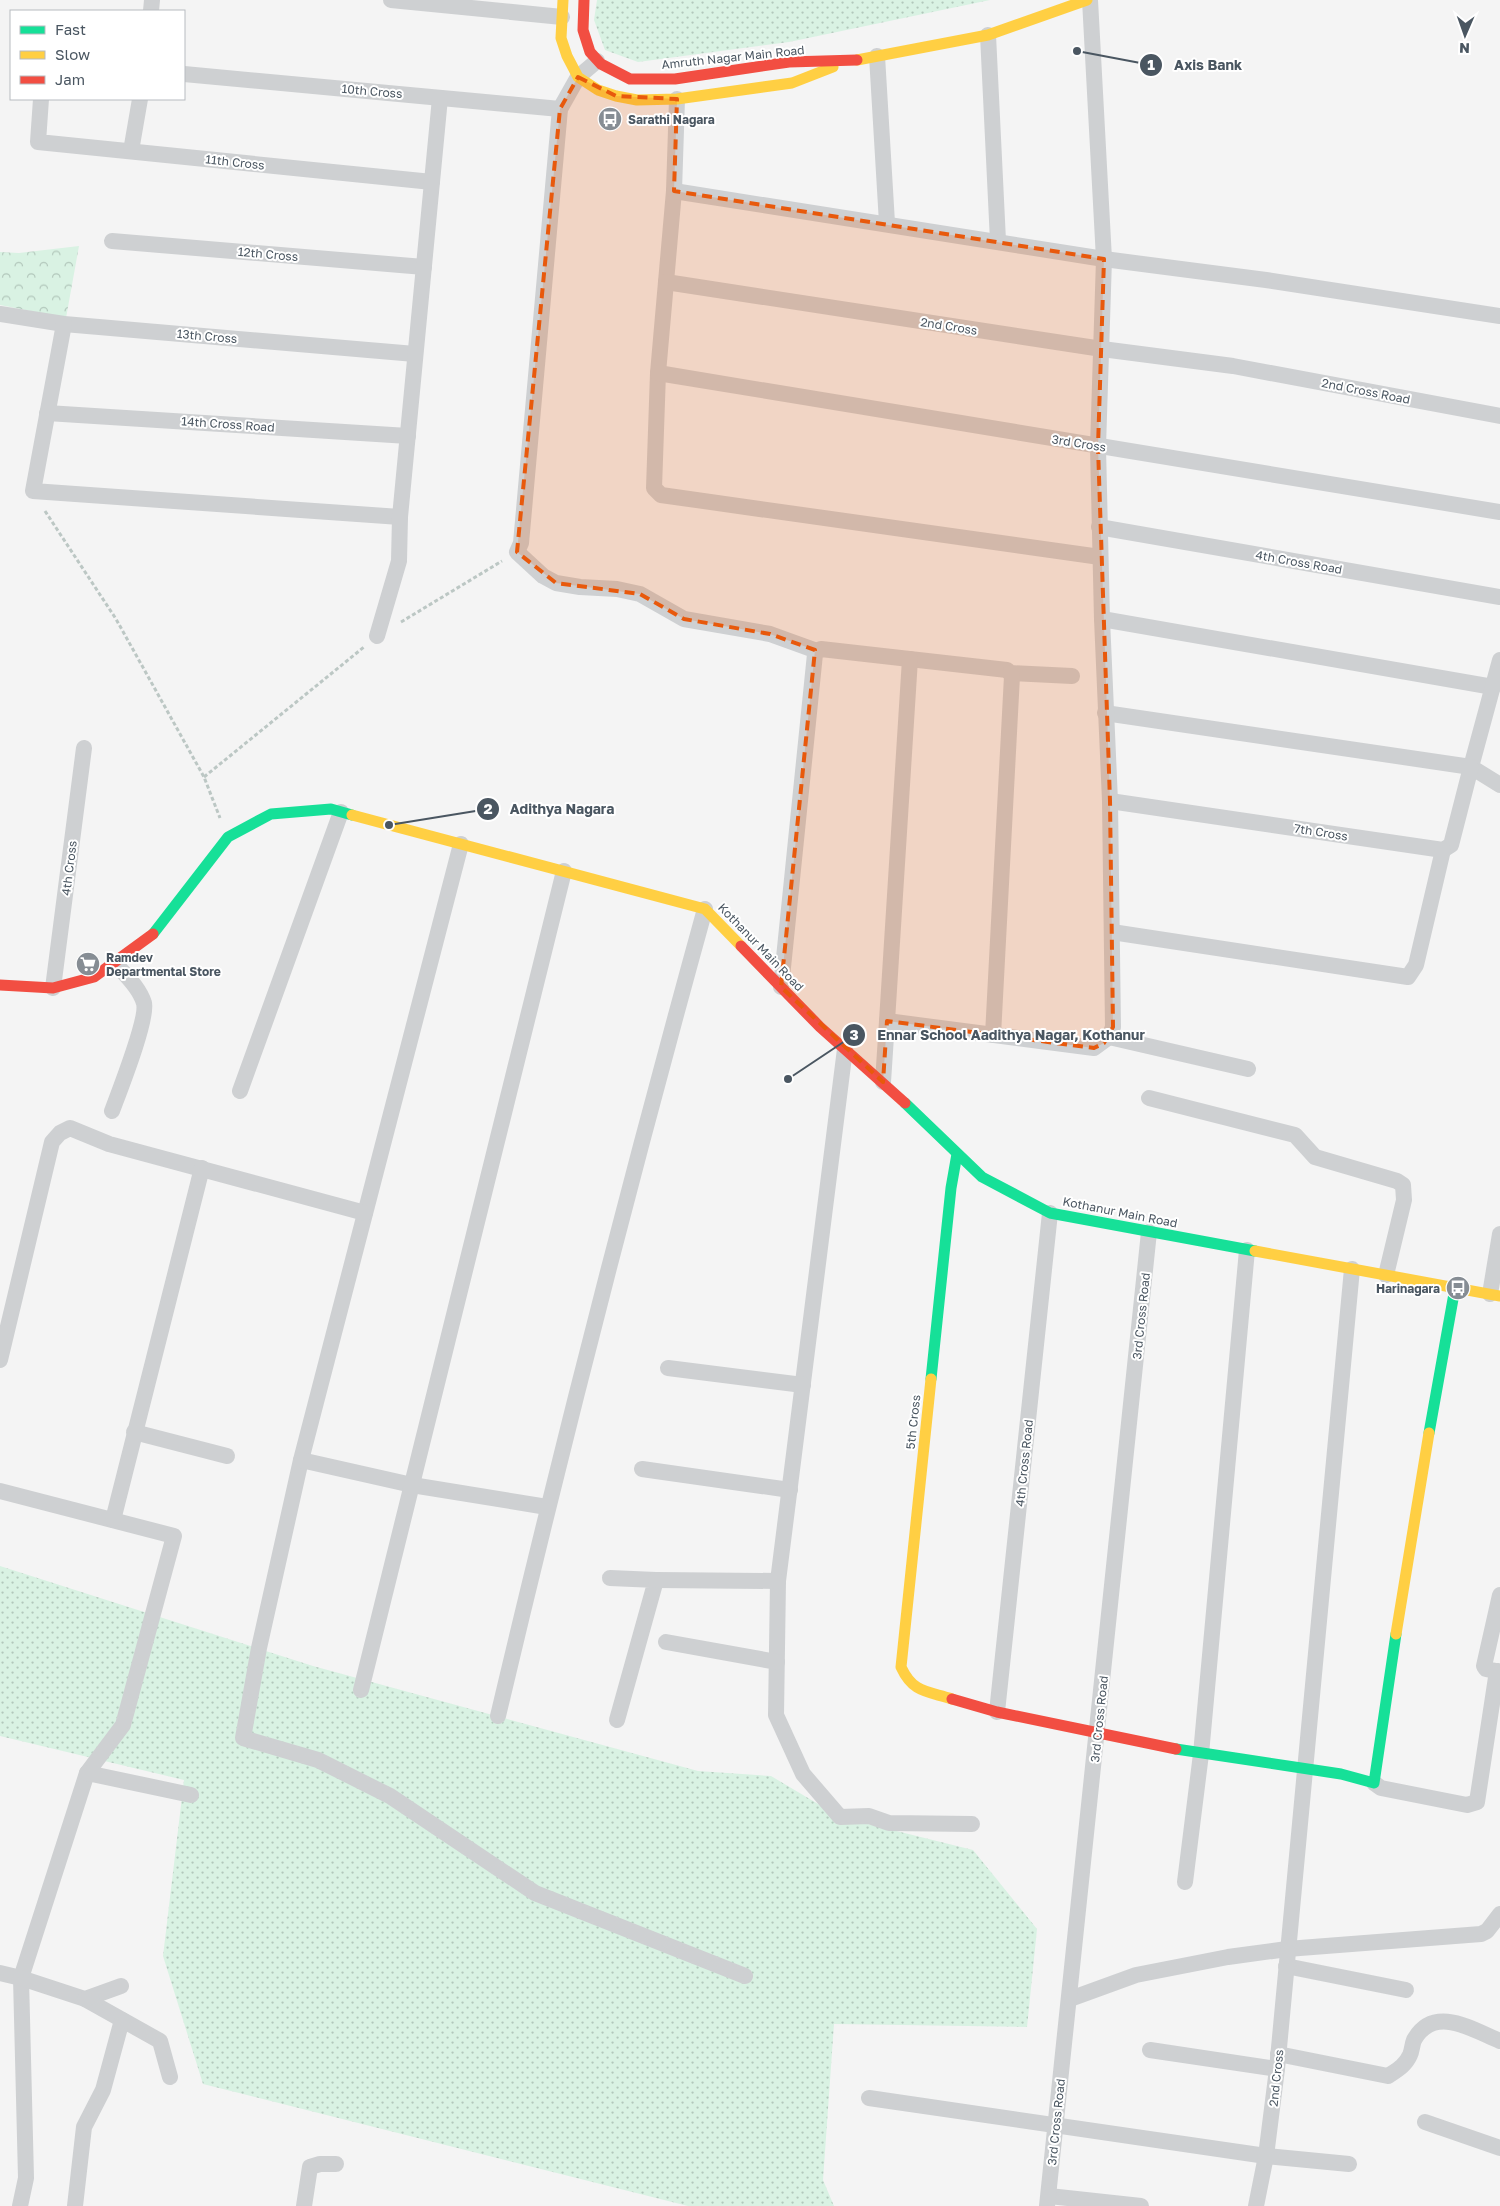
<svg xmlns="http://www.w3.org/2000/svg" width="1500" height="2206" font-family="'Golos Text',sans-serif">
<defs>
<pattern id="grass-dots" width="8" height="8" patternUnits="userSpaceOnUse" patternTransform="scale(1.25)"><rect width="8" height="8" fill="#d9f2e3"/><path d="M2 2h.1M6 6h.1" fill="none" stroke="#b2c7bb" stroke-width="1.8" stroke-linecap="round"/></pattern>
<pattern id="forest-crowns" width="20" height="18" patternUnits="userSpaceOnUse" patternTransform="scale(1.25)"><rect width="20" height="18" fill="#d9f2e3"/><path d="M2 6a3 3 0 1 1 6 0M12 15a3 3 0 1 1 6 0" fill="none" stroke="#b2c7bb"/></pattern>
</defs>
<rect width="100%" height="100%" fill="#f4f4f4"/>
<!-- grass -->
<g fill="url(#grass-dots)">
<path d="M597,0H990L789,42L638,62L605,50L594,20Z"/>
<path d="M0,1566L313,1666L698,1771L771,1776L840,1817L973,1850L1037,1929L1027,2027L834,2024L823,2180L834,2206H688L203,2084L163,1956L184,1780L0,1736Z"/>
</g>
<!-- forest -->
<path fill="url(#forest-crowns)" d="M79,246L66,318L0,305V252L19,253Z"/>
<g fill="none" stroke-linecap="round" stroke-linejoin="round">
<!-- path -->
<g stroke="#bcc7c4" stroke-width="3" stroke-dasharray="4 2.5" stroke-linecap="butt">
<path d="M45,511L116,619L204,777L220,818"/>
<path d="M401,622L502,561"/>
<path d="M204,777L364,647"/>
</g>
<!-- street -->
<g stroke="#ced0d2" stroke-width="16">
<path d="M391,0L562,17"/>
<path d="M151,11L152,0"/>
<path d="M988,35L998,241"/>
<path d="M877,56L887,223"/>
<path d="M597,61L578,77L560,109L521,543L517,552L543,576L556,583L580,587L617,589L640,594L684,619L770,634L817,651L821,649L1007,670L1010,673L1072,676"/>
<path d="M184,74L560,109"/>
<path d="M41,99L38,142L432,182"/>
<path d="M677,99L674,191L658,373L654,488L661,495L1100,557"/>
<path d="M131,151L140,99"/>
<path d="M674,191L1104,259L1266,280L1500,316"/>
<path d="M112,241L424,267"/>
<path d="M666,282L1102,349L1233,366L1500,416"/>
<path d="M0,314L64,324L415,354"/>
<path d="M64,324L33,491L400,517"/>
<path d="M658,373L1500,512"/>
<path d="M47,413L408,436"/>
<path d="M1099,527L1500,597"/>
<path d="M1102,619L1493,687"/>
<path d="M377,636L399,561L400,517L440,98"/>
<path d="M1500,660L1471,767L1500,785"/>
<path d="M1105,713L1471,767L1451,845L1443,850L1110,801"/>
<path d="M461,844L301,1460L259,1648L243,1738L318,1760L390,1796L535,1893L745,1976"/>
<path d="M1112,932L1408,977L1416,965L1443,850"/>
<path d="M781,987L815,654L817,651"/>
<path d="M53,988L84,748"/>
<path d="M887,1021L910,659"/>
<path d="M993,1035L1012,676L1010,673"/>
<path d="M1109,1037L1248,1069"/>
<path d="M845,1049L778,1581L776,1715L803,1774L840,1817L869,1816L889,1823L972,1824"/>
<path d="M883,1082L887,1021L1094,1048L1109,1037L1113,1027L1110,801L1102,619L1098,447L1104,259L1090,0"/>
<path d="M240,1091L341,812"/>
<path d="M1149,1098L1295,1135L1315,1157L1397,1181L1403,1185L1404,1200L1386,1275"/>
<path d="M112,1111C119,1092 148,1019 144,1003C139,987 125,975 115,963"/>
<path d="M1490,1294L1500,1234"/>
<path d="M0,1360L52,1142L60,1133L70,1128L109,1144L365,1213"/>
<path d="M668,1368L803,1385"/>
<path d="M134,1432L227,1456"/>
<path d="M301,1460L412,1485L547,1507"/>
<path d="M642,1469L790,1490"/>
<path d="M0,1491L174,1536L123,1725L87,1773L21,1978L26,2178L20,2206"/>
<path d="M113,1520L202,1168"/>
<path d="M610,1578L656,1580L617,1720"/>
<path d="M656,1580L778,1581"/>
<path d="M1500,1595L1484,1666L1486,1669L1500,1672"/>
<path d="M666,1642L777,1662"/>
<path d="M361,1690L564,871"/>
<path d="M997,1712L1050,1213"/>
<path d="M498,1716C562,1445 631,1177 705,909"/>
<path d="M87,1773L191,1795"/>
<path d="M1374,1783L1381,1788L1467,1805L1477,1802L1497,1671"/>
<path d="M1185,1882L1201,1754L1247,1250"/>
<path d="M1286,1966L1406,1990"/>
<path d="M0,1973L21,1978L85,1999L121,1986"/>
<path d="M85,1999L160,2041L170,2077"/>
<path d="M1070,1999L1136,1975L1228,1957L1287,1949L1481,1934L1487,1931L1500,1914"/>
<path d="M1150,2050L1277,2069"/>
<path d="M1278,2054L1388,2076C1397,2070 1405,2066 1410,2055C1412,2051 1412,2045 1414,2040C1434,2004 1473,2030 1500,2041"/>
<path d="M869,2098L1266,2156L1349,2164"/>
<path d="M1425,2122L1500,2148"/>
<path d="M1049,2196L1141,2206"/>
<path d="M75,2206L84,2127L103,2090L122,2020"/>
<path d="M304,2206L310,2167L320,2164H336"/>
<path d="M1047,2206L1149,1232"/>
<path d="M1256,2206L1266,2156L1277,2069L1352,1269"/>
</g>
<!-- fast -->
<g stroke="#16e098" stroke-width="11">
<path d="M153,934L228,837L271,814L331,809L352,815"/>
<path d="M905,1103L982,1177L1050,1213L1255,1251"/>
<path d="M931,1379L951,1188L957,1154"/>
<path d="M1429,1433L1455,1288"/>
<path d="M1176,1749L1341,1774L1374,1783L1396,1634"/>
</g>
<!-- slow -->
<g stroke="#ffcf43" stroke-width="11">
<path d="M563,0L561,38L567,56L578,77L598,90L616,96L637,100L677,99L792,83L833,67"/>
<path d="M857,60L988,35L1087,0"/>
<path d="M352,815L705,909L741,946"/>
<path d="M1255,1251L1500,1296"/>
<path d="M931,1379L901,1667C913,1693 927,1691 952,1699"/>
<path d="M1396,1634L1429,1433"/>
</g>
<!-- jam -->
<g stroke="#f24e42" stroke-width="11">
<path d="M584,0L583,30L590,52L601,64L630,79H675L789,62L857,60"/>
<path d="M741,946L820,1027L905,1103"/>
<path d="M0,985L53,988L94,977L153,934"/>
<path d="M952,1699L997,1712L1176,1749"/>
</g>
</g>
<!-- marked area -->
<path fill="#e8590c" fill-opacity="0.2" stroke="#e8590c" stroke-width="4" stroke-dasharray="10 6" stroke-linejoin="round" d="M578,77L616,96L677,99L674,191L1104,259L1098,447L1110,801L1113,1027L1104,1043L1094,1048L887,1021L883,1082L781,987L815,650L770,634L684,619L640,594L556,583L517,552L560,109Z"/>
<!-- icons -->
<defs>
<g id="bus-disc" transform="scale(1.25)"><circle r="9.5" fill="#868d94" stroke="#fff"/><path d="M-5-6H5V4H4V6H2V4H-2V6H-4V4H-5ZM-3.5-4V0h7V-4ZM-3.5 1.2v1.5H-2V1.2ZM2 1.2v1.5H3.5V1.2Z" fill="#fff"/></g>
<g id="supermarket-disc" transform="scale(1.25)"><circle r="9.5" fill="#868d94" stroke="#fff"/><path d="M-6-5.5h2.5l.6 2H6L4.5 2H-2.5L-4.4-4H-6ZM-1.5 3.2a1.3 1.3 0 1 0 .1 0ZM3 3.2a1.3 1.3 0 1 0 .1 0Z" fill="#fff"/></g>
</defs>
<g fill-rule="evenodd">
<use href="#bus-disc" x="610" y="119"/>
<use href="#supermarket-disc" x="88" y="964"/>
<use href="#bus-disc" x="1458" y="1288"/>
</g>
<g text-anchor="middle" dominant-baseline="central" stroke-width="4" stroke-linejoin="round" paint-order="stroke">
<!-- street labels -->
<g font-size="12" fill="#4a5661" stroke="#fff">
<text transform="translate(733 57) rotate(-6)">Amruth Nagar Main Road</text>
<text transform="translate(372 91) rotate(5)">10th Cross</text>
<text transform="translate(235 162) rotate(6)">11th Cross</text>
<text transform="translate(268 254) rotate(5)">12th Cross</text>
<text transform="translate(949 326) rotate(9)">2nd Cross</text>
<text transform="translate(207 336) rotate(5)">13th Cross</text>
<text transform="translate(1366 391) rotate(11)">2nd Cross Road</text>
<text transform="translate(228 424) rotate(4)">14th Cross Road</text>
<text transform="translate(1079 443) rotate(9)">3rd Cross</text>
<text transform="translate(1299 562) rotate(10)">4th Cross Road</text>
<text transform="translate(1321 832) rotate(9)">7th Cross</text>
<text transform="translate(69 868) rotate(-83)">4th Cross</text>
<text transform="translate(761 947) rotate(46)">Kothanur Main Road</text>
<text transform="translate(1120 1212) rotate(11)">Kothanur Main Road</text>
<text transform="translate(1141 1316) rotate(-84)">3rd Cross Road</text>
<text transform="translate(913 1422) rotate(-84)">5th Cross</text>
<text transform="translate(1024 1463) rotate(-84)">4th Cross Road</text>
<text transform="translate(1099 1719) rotate(-84)">3rd Cross Road</text>
<text transform="translate(1276 2078) rotate(-84)">2nd Cross</text>
<text transform="translate(1056 2122) rotate(-84)">3rd Cross Road</text>
</g>
<!-- poi labels -->
<g font-size="12" font-weight="bold" fill="#4a5661" stroke="#fff" text-anchor="start">
<text x="628" y="119">Sarathi Nagara</text>
<text x="106" y="957">Ramdev<tspan x="106" dy="14">Departmental Store</tspan></text>
<text x="1440" y="1288" text-anchor="end">Harinagara</text>
</g>
</g>
<!-- callouts -->
<path fill="none" stroke="#4a5661" stroke-width="2" d="M1077 51L1151 65M389 825L488 809M788 1079L854 1035"/>
<g fill="#4a5661" stroke="#fff" stroke-width="2">
<circle cx="1077" cy="51" r="5"/>
<circle cx="389" cy="825" r="5"/>
<circle cx="788" cy="1079" r="5"/>
<circle cx="1151" cy="65" r="12"/>
<circle cx="488" cy="809" r="12"/>
<circle cx="854" cy="1035" r="12"/>
</g>
<g font-size="15" text-anchor="middle" font-weight="bold" fill="#fff">
<text x="1151" y="70">1</text>
<text x="488" y="814">2</text>
<text x="854" y="1040">3</text>
</g>
<g font-size="14" text-anchor="middle" font-weight="bold" fill="#4a5661" stroke="#fff" stroke-width="4" stroke-linejoin="round" paint-order="stroke">
<text x="1208" y="70">Axis Bank</text>
<text x="562" y="814">Adithya Nagara</text>
<text x="1011" y="1040">Ennar School Aadithya Nagar, Kothanur</text>
</g>
<!-- legend -->
<rect x="10" y="10" width="175" height="90" fill="#ffffff" stroke="#b7bbc0"/>
<rect x="20" y="26" width="25" height="8" fill="#16e098" stroke="#b7bbc0"/>
<text x="55" y="35" font-size="15" fill="#4a5661">Fast</text>
<rect x="20" y="51" width="25" height="8" fill="#ffcf43" stroke="#b7bbc0"/>
<text x="55" y="60" font-size="15" fill="#4a5661">Slow</text>
<rect x="20" y="76" width="25" height="8" fill="#f24e42" stroke="#b7bbc0"/>
<text x="55" y="85" font-size="15" fill="#4a5661">Jam</text>
<!-- north arrow -->
<g transform="translate(1465 35) rotate(182)" stroke="#ffffff" stroke-width="4" paint-order="stroke">
<path d="M0-4L9 19L0 12L-9 19Z" fill="#4a5661"/>
<text y="-8" font-size="14" font-weight="bold" text-anchor="middle" fill="#4a5661">N</text>
</g>
</svg>
